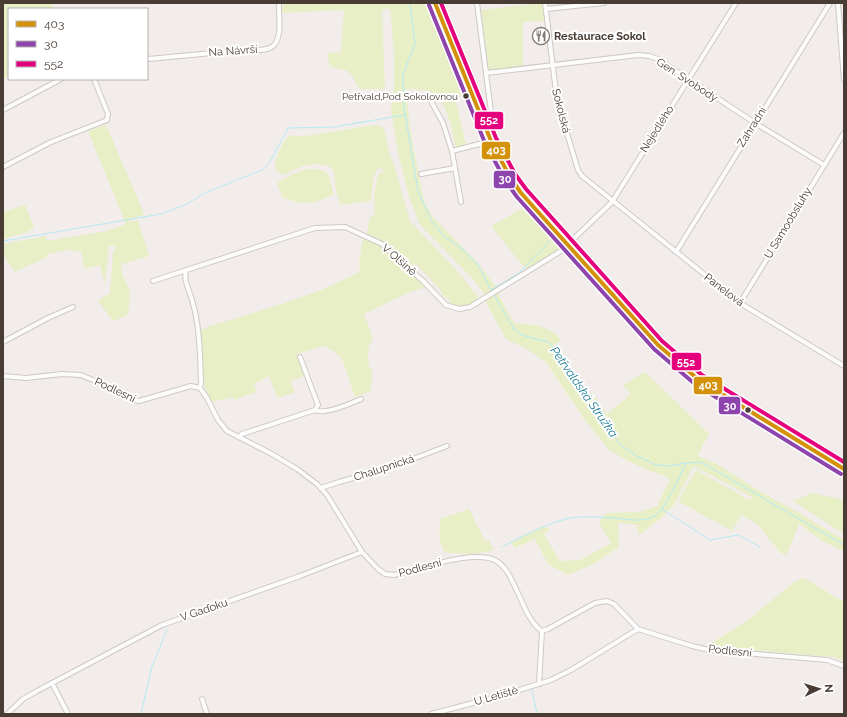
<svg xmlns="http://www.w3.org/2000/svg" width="847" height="717" font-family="Raleway,sans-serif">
<rect width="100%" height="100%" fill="#f2edea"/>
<!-- green -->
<g fill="#e8eec6">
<path d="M3,3H52L54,9H9V76L3,80Z"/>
<path d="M284,3H427L448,55L461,95L456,102L466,145L456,148C452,132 448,100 431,92C426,89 412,90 406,89L411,135L424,201L432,216L478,263L497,288L485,295L474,280L420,225L409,197L399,157L391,111L394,88V53L390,8L382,10L385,89H360C348,70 353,71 330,67L327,53L341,52L344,10L281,13Z"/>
<path d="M543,3L545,21L523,22V66L489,71L481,10Z"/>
<path d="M106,125L142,209L144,215L129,219L130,222L138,220L149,256L123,264L122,262L121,271L130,292L128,315L113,321L98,301L110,293L113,253L116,249L115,245L109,246L105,284L100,265L84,269L81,251L73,252V249L47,254V257L15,272L3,254V244L46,236L47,241L107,231L126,224L88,131Z"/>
<path d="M374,125L380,126L384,129L391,159L392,158L410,221L460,274L478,297L477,303C463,309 456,311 447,297L445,298L438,287L416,264L412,266C408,264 404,259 400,256C389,247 376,241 364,235L367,233L370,218L375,214L374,195L378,175L382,172L384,169H377L373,179L371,201L340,205L335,186L334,171L329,166L318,164L303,166L283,175L279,173L276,170L275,161L282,145L287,138L291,136H305Z"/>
<path d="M307,169H319L328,173L334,195C311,204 305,206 282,197L277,183L292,174Z"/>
<path d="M25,205L34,227L28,232L3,239V212Z"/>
<path d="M525,207L561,249L528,270L518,260L491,226Z"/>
<path d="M363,238L381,247L407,265L426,287L410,292L364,314L372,335V340L369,346L368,354L369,366L372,370L371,391L355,397L342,359L334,351L324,346L297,354L306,375L290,381L295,392L278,398L269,376L254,384L257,392L234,400L233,397L211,402L203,382L200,332L207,327L279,305L319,291L360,272L359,263Z"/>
<path d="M497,292L514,323C530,324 552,326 561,340L553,346L588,394L592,392L607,414L631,394L623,385L645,372L709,434L697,456L717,464L761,492L801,514L844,540V551L824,542L799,524L786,556L780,552L757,524L741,515L732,531L678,501L696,470L749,500L754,498L695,467H693L674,505L660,519L639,535L637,525L618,523L619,547L594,564L568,575L548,564L535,539L515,548L511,542L542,527L550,529L544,535L560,561L580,560L611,543L599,523L605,513L639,512L657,506L670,479L663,475L652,472L630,462L609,450L584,419L545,361L525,348L506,339L485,301Z"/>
<path d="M812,493L844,500V534L793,501Z"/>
<path d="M469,509L485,541L489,540L494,550L474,554L447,553C437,548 440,528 440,519Z"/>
<path d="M802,578H804L844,602V661L832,657L707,646L748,620L794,582Z"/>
</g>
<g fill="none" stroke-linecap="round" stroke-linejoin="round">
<!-- stream -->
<g stroke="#b5eaf4" stroke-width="1">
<path d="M410,3L415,43L403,75L404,106L418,191L432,222L444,236L464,250L478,265L492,292"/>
<path d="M3,241L161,214L187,204L205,193L264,169L270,162L288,128L334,127L404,115"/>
<path d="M491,290L519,273L550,241"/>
<path d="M494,295L514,329L522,335L548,342L551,345L607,428L621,445L635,455L656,465L669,466L686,463L701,462L844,545"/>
<path d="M662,509L710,540L738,535L760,547"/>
<path d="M502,547C520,537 551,522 570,518C580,516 602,517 613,518C625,519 644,523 655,516C666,508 680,475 686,463"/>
<path d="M532,690L537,714"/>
<path d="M141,714L152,666L167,630"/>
</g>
<!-- street casing -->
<g stroke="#cec9c5" stroke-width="6">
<g id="street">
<path d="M477,3L491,112"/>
<path d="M545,3L557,100L578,170L582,176L740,303L844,366"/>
<path d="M838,3L844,80"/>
<path d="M546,9L604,3"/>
<path d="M147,59C182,56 216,52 251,50C258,50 269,51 274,45C283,35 278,15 279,3"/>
<path d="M486,73L638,55L649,56L658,59L755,123L824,165"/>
<path d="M432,103L443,123L452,151L461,202"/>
<path d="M3,110L61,79"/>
<path d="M452,151L491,141"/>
<path d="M3,167L51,142L107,120L108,114L94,79"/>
<path d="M421,174L455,168"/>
<path d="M676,252L830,3"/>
<path d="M186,270C183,280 189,289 192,300C200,326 200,355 201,383L200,388"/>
<path d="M153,281L315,228L345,227L382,244L423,281L446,305L459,309L470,307L561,251L612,202L736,3"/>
<path d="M740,303L844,133"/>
<path d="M3,342L48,318L73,307"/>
<path d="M3,376L26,378L62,374L81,375L100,383L129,399L139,401L191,386L200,388L207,398L218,420L227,431L272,454L297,469L317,484L327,495L362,552L378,569L385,574L394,575C418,570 477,547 498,562C508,569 513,583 518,593C524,606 530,623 542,631L548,629L595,603L607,601L614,604L638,629L692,646L709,650L827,660L844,666"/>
<path d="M315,410C324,415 352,403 361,399"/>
<path d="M239,437L242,434L315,410L318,405L300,357"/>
<path d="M321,488L339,482L389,468L447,446"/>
<path d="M52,683L68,714"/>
<path d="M539,684L542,631"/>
<path d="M202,699L207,714"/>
<path d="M7,714L23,699L37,691L162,625L300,576L362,552"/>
<path d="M431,714L504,695L551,680L571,670L638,629"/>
</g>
</g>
<!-- primary casing -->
<g stroke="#d6c4b5" stroke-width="8">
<path id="primary" d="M435,3L491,141L510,177L521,193L551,227L658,345L680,365L699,380L748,411L844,469"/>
</g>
<!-- street -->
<use href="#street" stroke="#fdfcfc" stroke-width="4"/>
<!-- primary -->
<use href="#primary" stroke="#f1eae3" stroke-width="6"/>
<!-- bus-1 casing -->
<g stroke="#fff" stroke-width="7">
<path id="bus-1" d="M435,3L491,141L510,177L521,193L658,345L699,380L844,469"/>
</g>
<!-- bus-2 casing -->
<g stroke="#fff" stroke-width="7">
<path id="bus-2" d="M429,5L485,143L505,180L517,197L654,349L696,385L841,474"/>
</g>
<!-- bus-3 casing -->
<g stroke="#fff" stroke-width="7">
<path id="bus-3" d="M441,3L496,138L515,174L526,189L662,341L702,375L844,462"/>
</g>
<!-- bus-1 -->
<use href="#bus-1" stroke="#d4910a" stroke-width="4"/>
<!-- bus-2 -->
<use href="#bus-2" stroke="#8e44ad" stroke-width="4"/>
<!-- bus-3 -->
<use href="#bus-3" stroke="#e5007d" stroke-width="4"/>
</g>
<!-- icons -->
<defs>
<g id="restaurant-ring" transform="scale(0.9)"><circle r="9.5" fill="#fff" stroke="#847a74" stroke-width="1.5"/><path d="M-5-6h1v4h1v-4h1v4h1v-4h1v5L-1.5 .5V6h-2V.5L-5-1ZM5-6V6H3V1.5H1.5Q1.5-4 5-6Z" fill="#847a74"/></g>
</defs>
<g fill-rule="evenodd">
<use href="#restaurant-ring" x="541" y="36"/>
</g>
<!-- markers -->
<g fill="#483c34" stroke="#fff" stroke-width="1.5">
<circle cx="466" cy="96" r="3.5"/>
<circle cx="748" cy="410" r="3.5"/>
</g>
<g text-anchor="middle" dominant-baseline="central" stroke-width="4" stroke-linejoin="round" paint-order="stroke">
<!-- bus labels -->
<g font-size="10" fill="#483c34" stroke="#fff" text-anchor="end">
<text x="458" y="96">Petřvald,Pod Sokolovnou</text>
</g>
<!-- poi labels -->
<g font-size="11" font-weight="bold" fill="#483c34" stroke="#fff" text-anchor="start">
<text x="554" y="36">Restaurace Sokol</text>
</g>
<!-- street labels -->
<g font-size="11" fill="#483c34" stroke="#fff">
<text transform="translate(233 51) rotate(-4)">Na Návrší</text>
<text transform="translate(687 80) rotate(33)">Gen. Svobody</text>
<text transform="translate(561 111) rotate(76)">Sokolská</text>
<text transform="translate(752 127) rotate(-58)">Zahradní</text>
<text transform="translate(657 129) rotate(-58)">Nejedlého</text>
<text transform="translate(788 223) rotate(-59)">U Samoobsluhy</text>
<text transform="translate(399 260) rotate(41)">V Olšině</text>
<text transform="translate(724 290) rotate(37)">Panelová</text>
<text transform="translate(115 390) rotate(25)">Podlesní</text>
<text transform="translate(384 468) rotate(-18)">Chalupnická</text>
<text transform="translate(420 568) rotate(-15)">Podlesní</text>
<text transform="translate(204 610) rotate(-19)">V Gaďoku</text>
<text transform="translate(730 651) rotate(6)">Podlesní</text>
<text transform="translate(496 696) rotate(-16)">U Letiště</text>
</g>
<!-- water labels -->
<g font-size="12" font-style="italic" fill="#1d7e95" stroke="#fff">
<text transform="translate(584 392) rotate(55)">Petřvaldská Stružka</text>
</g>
</g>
<g stroke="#fff" stroke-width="1.5">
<rect x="474" y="111" width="30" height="19" rx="4" fill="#e5007d"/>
<rect x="481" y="141" width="30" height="19" rx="4" fill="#d4910a"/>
<rect x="493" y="170" width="23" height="19" rx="4" fill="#8e44ad"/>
<rect x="671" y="352" width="31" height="19" rx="4" fill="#e5007d"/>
<rect x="693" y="376" width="30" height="19" rx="4" fill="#d4910a"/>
<rect x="718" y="396" width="23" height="19" rx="4" fill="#8e44ad"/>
</g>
<g font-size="11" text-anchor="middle" font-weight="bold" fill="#fff">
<text x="489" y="124">552</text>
<text x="496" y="154">403</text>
<text x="505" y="183">30</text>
<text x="686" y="366">552</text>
<text x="708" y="389">403</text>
<text x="730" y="410">30</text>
</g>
<!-- border -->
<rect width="847" height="717" fill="none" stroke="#483c34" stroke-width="8"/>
<!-- legend -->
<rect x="8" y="8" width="140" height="72" fill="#ffffff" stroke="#b6b1ae"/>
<rect x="16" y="21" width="20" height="6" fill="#d4910a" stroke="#b6b1ae"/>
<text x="44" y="28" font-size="12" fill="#483c34">403</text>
<rect x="16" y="41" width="20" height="6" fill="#8e44ad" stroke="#b6b1ae"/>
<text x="44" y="48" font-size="12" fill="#483c34">30</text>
<rect x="16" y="61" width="20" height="6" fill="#e5007d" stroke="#b6b1ae"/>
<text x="44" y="68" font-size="12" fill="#483c34">552</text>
<!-- north arrow -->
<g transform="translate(819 689) rotate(86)" stroke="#ffffff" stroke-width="3" paint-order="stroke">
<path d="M0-3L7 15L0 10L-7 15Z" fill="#483c34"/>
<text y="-6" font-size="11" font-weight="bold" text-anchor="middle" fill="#483c34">N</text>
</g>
</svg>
